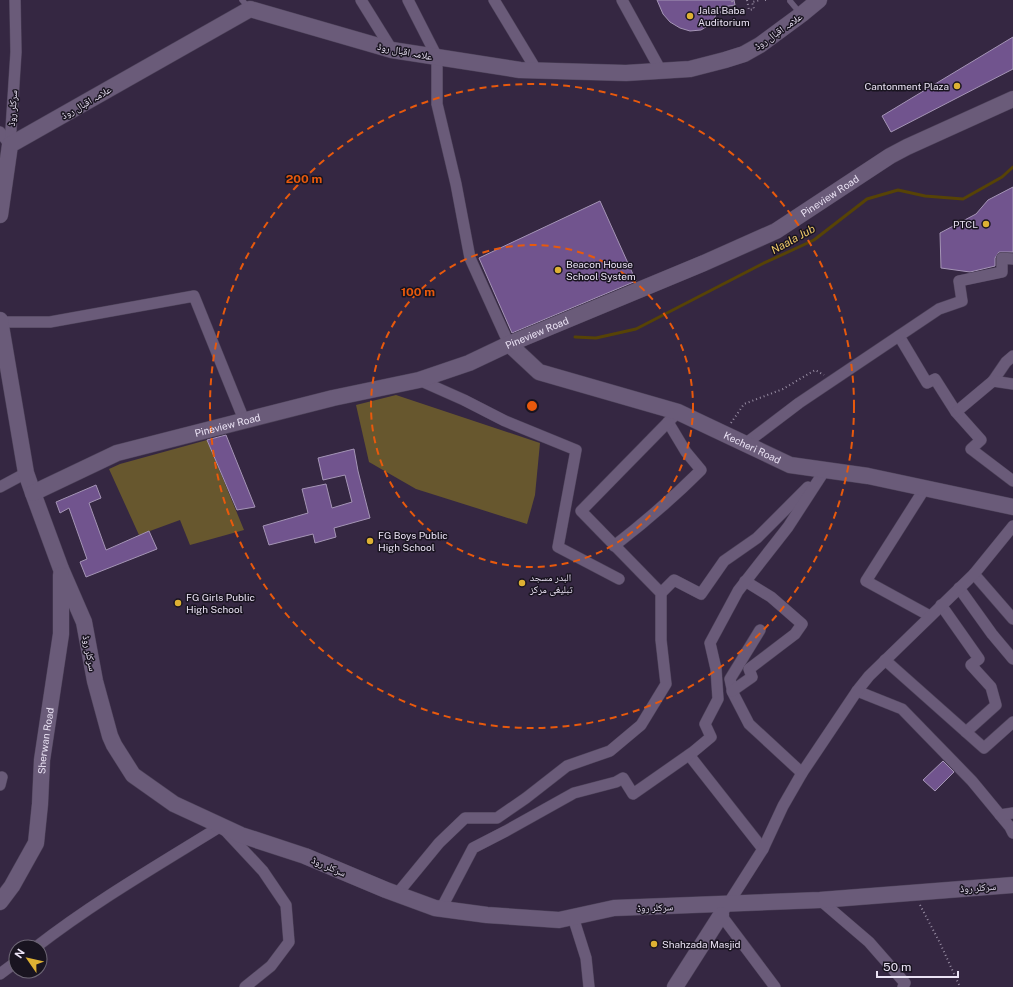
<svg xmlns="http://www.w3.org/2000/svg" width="1013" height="987" font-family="'Public Sans','Noto Naskh Arabic',sans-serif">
<rect width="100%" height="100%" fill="#352742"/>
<!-- green -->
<g fill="#67572e">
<path d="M396,395L540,443L535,495L527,524L416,489L369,462L356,405Z"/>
<path d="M207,440L244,530L190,545L180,520L139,535L109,469L120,464Z"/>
</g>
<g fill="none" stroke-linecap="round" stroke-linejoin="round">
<!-- stream -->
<path stroke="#574306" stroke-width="3" d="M575,337L596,338L636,329L762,264L814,240L867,199L898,190L925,196L963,199L1002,177L1013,167"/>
</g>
<!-- building -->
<g fill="#71548e" stroke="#a595b6">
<path d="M657,0H734L735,5L717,8L715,17L709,25L701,30L690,31L680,28L670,22L663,14Z"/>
<path d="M1013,37V69L891,132L882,116Z"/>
<path d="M1013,187V252H999L995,258V266L970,272L941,268L940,233L976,214L988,200Z"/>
<path d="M600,201L636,281L512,333L479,258Z"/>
<path d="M226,435L255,507L237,510L207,440Z"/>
<path d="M354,449L358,471L370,518L334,528L336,537L315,543L313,534L269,545L263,526L308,513L302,489L326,484L332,508L352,502L345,475L323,480L318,458Z"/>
<path d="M96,485L101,498L89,503L106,550L149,531L157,549L86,577L80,562L87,559L69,508L60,513L56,502Z"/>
<path d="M943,761L954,772L935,791L923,780Z"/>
</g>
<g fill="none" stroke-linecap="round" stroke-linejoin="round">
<!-- lane casing -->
<g stroke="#4d4259" stroke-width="6">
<g id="lane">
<path d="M242,0L249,8"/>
<path d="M790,1L800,13"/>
</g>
</g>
<!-- street casing -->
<g stroke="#4d4259" stroke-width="12">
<g id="street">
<path d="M361,0L392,50"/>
<path d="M408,0L437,57V104L456,184L470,258L509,344"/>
<path d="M494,0L537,71"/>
<path d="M622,0L661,71"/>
<path d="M0,132L10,145"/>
<path d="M10,145L16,52L15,0"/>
<path d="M0,322H50L194,296L244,420"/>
<path d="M899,336L927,383L935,379L956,412L981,440L971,449L1013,481"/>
<path d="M419,380L464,400L505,421L576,450L558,547L619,579"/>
<path d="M993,381L1006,362L1013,356"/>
<path d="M956,412L993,381L1013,384"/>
<path d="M745,444L799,403L939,309L962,301L959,281L1002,272V258L1013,259"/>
<path d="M0,487L26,473"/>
<path d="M925,488L866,581L930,616"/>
<path d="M614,546C645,522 674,497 701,470L686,452L668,422"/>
<path d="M974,574L1013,619"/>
<path d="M959,588L992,634L1013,659"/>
<path d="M661,593L674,580L701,594L724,561L757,538L808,487"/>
<path d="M941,605L979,659L971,665L991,687L996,705L966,732"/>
<path d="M760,630L730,679L733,693L749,724L802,773"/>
<path d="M885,660L984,748L1013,722"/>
<path d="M732,691L752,677L749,669L795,634L802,624L771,597L745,581"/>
<path d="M857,691L902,709L972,781L1010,827L1013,833"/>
<path d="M689,755L763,849"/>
<path d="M0,785L2,777"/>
<path d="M1000,815L1013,813"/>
<path d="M397,894L439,843L465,818H497L526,798L567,766L610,751L641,725L666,684L661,640V593L581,511L678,412"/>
<path d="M820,900L869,942L905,983L903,987"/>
<path d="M441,909L473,848L506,831L574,793L616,782L623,778L633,794L693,752L711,737L705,724L718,699L716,669L710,643L738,591L788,527L825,470"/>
<path d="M573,917L586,958L589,987"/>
<path d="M36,947C94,902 158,865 221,826L263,871L286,905L289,942L271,966L245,987"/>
<path d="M0,974L16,962"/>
<path d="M775,987L721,915L763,849L783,806L802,773L857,691L869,676L974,574L1013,526"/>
</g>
</g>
<!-- secondary casing -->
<g stroke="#4d4259" stroke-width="17">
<g id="secondary">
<path d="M0,215L10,145L250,9L392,50L520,70L626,73L690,69L725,60L744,54L760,45L802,14L819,0"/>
<path d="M0,320L26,473L33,493L61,569L84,622L95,681L110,736L114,745L133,775L174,804L241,835L305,856L386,890L435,908L487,915L559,920L614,908L820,900L1013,885"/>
<path id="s1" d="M509,344L539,372L678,412L790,465L868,476L1013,507"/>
<path id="s2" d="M33,493L117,453L333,398L419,380L469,363L509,344L704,263L776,231L890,156L907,147L1013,99"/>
<path id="s3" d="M0,902L12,886L36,843L40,804L42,760L61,634V575"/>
<path d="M675,987L721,915"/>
</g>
</g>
<!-- path -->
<g stroke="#978ca2" stroke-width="2" stroke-dasharray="1 3" stroke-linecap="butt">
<path d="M747,0L749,10L754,9L752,2L760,0"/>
<path d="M765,0H767"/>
<path d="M716,12L733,13L732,0"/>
<path d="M731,423L744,404L783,389L815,370L824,375"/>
<path d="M920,905L940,943L960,987"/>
</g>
<!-- lane -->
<use href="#lane" stroke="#6a5b79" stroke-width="5.5"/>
<!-- street -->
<use href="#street" stroke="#6a5b79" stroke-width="11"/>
<!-- secondary -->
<use href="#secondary" stroke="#6a5b79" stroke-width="16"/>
</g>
<!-- distance rings -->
<g fill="none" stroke="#e8590c" stroke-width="2" stroke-dasharray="7 5">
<circle cx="532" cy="406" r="161"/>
<circle cx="532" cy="406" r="322"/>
</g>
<!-- markers -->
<g fill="#deb133" stroke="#191420" stroke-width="1.5">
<circle cx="690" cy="16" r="4"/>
<circle cx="957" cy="86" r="4"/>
<circle cx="986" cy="224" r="4"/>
<circle cx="558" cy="270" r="4"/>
<circle cx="370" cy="541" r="4"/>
<circle cx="522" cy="583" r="4"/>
<circle cx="178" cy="603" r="4"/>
<circle cx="654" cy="944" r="4"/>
</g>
<g text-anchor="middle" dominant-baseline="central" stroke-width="3" stroke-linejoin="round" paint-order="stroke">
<!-- poi labels -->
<g font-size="10" fill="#eae2f4" stroke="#191420" text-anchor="start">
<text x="698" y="10">Jalal Baba<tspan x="698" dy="12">Auditorium</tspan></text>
<text x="949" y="86" text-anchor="end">Cantonment Plaza</text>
<text x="978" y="224" text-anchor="end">PTCL</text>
<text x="566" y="264">Beacon House<tspan x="566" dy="12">School System</tspan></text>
<text x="378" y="535">FG Boys Public<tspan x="378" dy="12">High School</tspan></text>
<text x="530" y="577">البدر مسجد<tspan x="530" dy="12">تبلیغی مرکز</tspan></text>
<text x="186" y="597">FG Girls Public<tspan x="186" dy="12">High School</tspan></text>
<text x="662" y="944">Shahzada Masjid</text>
</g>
<!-- street labels -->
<g font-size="10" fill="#eae2f4" stroke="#191420">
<text transform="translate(778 31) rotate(-35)">علامہ اقبال روڈ</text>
<text transform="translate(405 51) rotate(11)">علامہ اقبال روڈ</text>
<text transform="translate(86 102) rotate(-30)">علامہ اقبال روڈ</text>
<text transform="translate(12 108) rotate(-86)">سرکلر روڈ</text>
<text stroke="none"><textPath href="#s2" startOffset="855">Pineview Road</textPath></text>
<text stroke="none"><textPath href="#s2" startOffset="531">Pineview Road</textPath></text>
<text stroke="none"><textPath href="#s2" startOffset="207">Pineview Road</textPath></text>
<text stroke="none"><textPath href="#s1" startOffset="268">Kecheri Road</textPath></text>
<text transform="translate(90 653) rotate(79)">سرکلر روڈ</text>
<text stroke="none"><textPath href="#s3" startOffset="172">Sherwan Road</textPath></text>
<text transform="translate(329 866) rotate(23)">سرکلر روڈ</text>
<text transform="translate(978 887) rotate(-4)">سرکلر روڈ</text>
<text transform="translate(655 907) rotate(-2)">سرکلر روڈ</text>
</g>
<!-- water labels -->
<g font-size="11" font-style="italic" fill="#f4cd6a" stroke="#191420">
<text transform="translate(793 239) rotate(-29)">Naala Jub</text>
</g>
</g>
<circle cx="532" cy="406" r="6" fill="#e8590c" stroke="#191420" stroke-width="2"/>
<g font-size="12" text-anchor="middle" font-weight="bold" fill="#e8590c" stroke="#191420" stroke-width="3" stroke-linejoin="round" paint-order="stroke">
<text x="304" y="183">200 m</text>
<text x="418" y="296">100 m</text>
</g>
<!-- north arrow -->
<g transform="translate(28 959) rotate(304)"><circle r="19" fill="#191420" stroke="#6d6675"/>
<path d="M0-3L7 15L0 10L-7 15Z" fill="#deb133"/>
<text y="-6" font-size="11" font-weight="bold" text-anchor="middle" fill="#eae2f4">N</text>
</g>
<!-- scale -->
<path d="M877 971v6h81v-6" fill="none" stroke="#eae2f4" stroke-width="2"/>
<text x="883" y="971" font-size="12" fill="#eae2f4" stroke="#191420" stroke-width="3" paint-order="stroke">50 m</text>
</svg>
